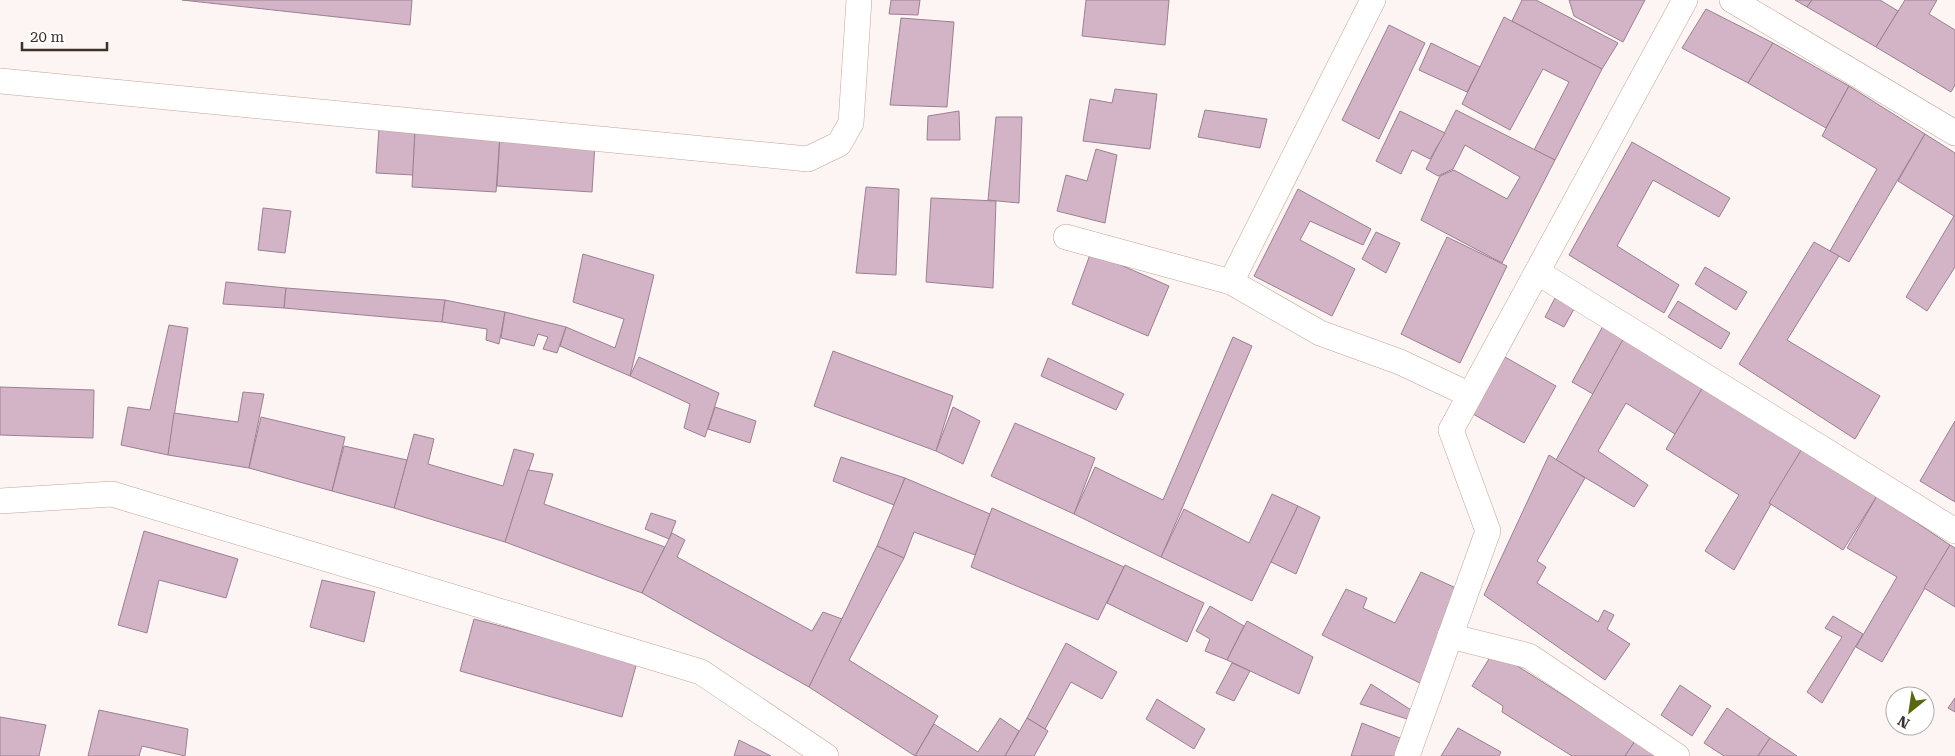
<svg xmlns="http://www.w3.org/2000/svg" width="1955" height="756" font-family="'Roboto Serif',serif">
<rect width="100%" height="100%" fill="#fcf5f3"/>
<!-- building -->
<g fill="#d3b3c6" stroke="#9b8190">
<path d="M182,0H412L410,25Z"/>
<path d="M891,0H920L918,15L889,14Z"/>
<path d="M1086,0H1169L1165,45L1082,36Z"/>
<path d="M1522,0H1536L1618,43L1602,69L1512,21Z"/>
<path d="M1569,0H1645L1623,42L1574,16Z"/>
<path d="M1795,0H1812L1807,7Z"/>
<path d="M1812,0H1880L1898,11L1876,47L1807,7Z"/>
<path d="M1905,0H1937L1929,14L1955,30V85L1951,92L1876,47Z"/>
<path d="M1706,9L1773,43L1748,83L1682,48Z"/>
<path d="M1504,17L1602,69L1555,160L1534,150L1569,82L1543,69L1510,130L1462,104Z"/>
<path d="M901,18L954,22L947,107L890,105Z"/>
<path d="M1389,25L1425,43L1379,139L1342,120Z"/>
<path d="M1431,43L1480,67L1467,92L1419,70Z"/>
<path d="M1773,43L1849,86L1826,128L1748,83Z"/>
<path d="M1849,86L1925,134L1849,262L1830,251L1877,169L1822,136Z"/>
<path d="M1115,89L1157,94L1150,149L1083,141L1090,99L1112,103Z"/>
<path d="M1205,110L1267,119L1260,148L1198,137Z"/>
<path d="M1456,110L1555,160L1502,263L1421,220L1440,176L1454,170L1507,199L1520,177L1465,145L1453,169L1438,176L1426,169Z"/>
<path d="M959,111L960,140H927L928,116Z"/>
<path d="M1400,111L1445,133L1430,159L1412,150L1401,174L1376,161Z"/>
<path d="M996,117H1022L1019,203L988,200Z"/>
<path d="M379,128L415,131L413,175L376,173Z"/>
<path d="M415,131L500,136L496,192L412,187Z"/>
<path d="M1925,134L1955,153V267L1927,311L1906,297L1954,216L1898,181Z"/>
<path d="M500,136L595,143L592,192L497,186Z"/>
<path d="M1632,142L1730,198L1719,217L1653,180L1617,246L1679,285L1664,313L1569,255Z"/>
<path d="M1096,149L1117,155L1105,223L1057,211L1066,175L1087,181Z"/>
<path d="M866,187L899,189L896,275L856,273Z"/>
<path d="M1298,189L1371,229L1363,245L1310,221L1300,240L1355,269L1332,316L1254,276Z"/>
<path d="M931,198L996,201L993,288L926,282Z"/>
<path d="M263,208L291,211L285,253L258,250Z"/>
<path d="M1376,232L1400,243L1386,273L1362,259Z"/>
<path d="M1447,237L1507,266L1460,363L1401,334Z"/>
<path d="M1814,242L1839,256L1787,340L1880,396L1855,439L1739,364Z"/>
<path d="M1091,252L1169,286L1148,336L1072,304Z"/>
<path d="M583,254L654,275L630,376L560,346L566,327L615,348L624,319L573,302Z"/>
<path d="M1705,267L1747,292L1736,310L1695,284Z"/>
<path d="M226,282L286,288L284,308L223,304Z"/>
<path d="M286,288L445,300L442,322L284,308Z"/>
<path d="M1555,298L1574,309L1564,327L1545,317Z"/>
<path d="M445,300L505,312L499,344L486,340L487,329L442,322Z"/>
<path d="M1678,301L1730,333L1721,349L1668,317Z"/>
<path d="M505,312L566,327L557,353L543,349L548,337L538,334L534,346L501,338Z"/>
<path d="M169,325L188,328L168,455L121,445L128,407L150,410Z"/>
<path d="M1603,326L1625,337L1593,394L1572,382Z"/>
<path d="M1626,334L1706,382L1675,434L1626,403L1598,451L1648,485L1634,507L1556,460Z"/>
<path d="M1233,337L1252,346L1161,557L1074,514L1095,467L1163,500Z"/>
<path d="M833,351L953,396L936,451L814,406Z"/>
<path d="M639,357L719,393L705,437L684,428L690,404L630,376Z"/>
<path d="M1505,357L1556,386L1524,443L1473,414Z"/>
<path d="M1048,358L1124,394L1116,410L1041,376Z"/>
<path d="M1706,382L1803,447L1734,570L1705,551L1739,495L1666,449Z"/>
<path d="M0,387L94,390L93,438L0,435Z"/>
<path d="M243,392L264,394L249,468L168,455L174,413L238,422Z"/>
<path d="M715,407L756,421L750,443L708,429Z"/>
<path d="M953,407L980,421L963,464L936,451Z"/>
<path d="M261,417L345,437L332,491L249,468Z"/>
<path d="M1955,421V502L1920,481Z"/>
<path d="M1015,423L1095,458L1074,514L991,476Z"/>
<path d="M414,434L434,439L428,464L503,486L514,449L534,454L505,542L394,508Z"/>
<path d="M344,446L407,460L394,508L332,491Z"/>
<path d="M1803,447L1877,496L1843,550L1769,503Z"/>
<path d="M1549,455L1585,478L1537,561L1546,567L1537,583L1598,622L1604,610L1614,615L1607,629L1630,644L1605,680L1484,595Z"/>
<path d="M841,457L905,478L894,505L833,481Z"/>
<path d="M528,470L553,474L544,504L665,547L642,593L505,542Z"/>
<path d="M905,478L990,514L975,555L914,532L904,558L877,546Z"/>
<path d="M1272,494L1298,506L1252,601L1161,557L1184,509L1249,543Z"/>
<path d="M1877,496L1950,545L1882,662L1856,647L1897,577L1847,548Z"/>
<path d="M1298,506L1320,517L1296,574L1271,562Z"/>
<path d="M992,508L1124,567L1098,620L971,567Z"/>
<path d="M651,513L676,521L669,539L645,529Z"/>
<path d="M144,531L238,559L226,598L159,580L147,633L118,625Z"/>
<path d="M672,533L685,540L677,557L812,631L823,612L842,619L809,687L642,593Z"/>
<path d="M1950,545L1955,548V607L1924,588Z"/>
<path d="M877,546L904,558L849,660L938,716L915,756L809,687Z"/>
<path d="M1125,565L1204,603L1187,642L1107,603Z"/>
<path d="M1421,572L1456,588L1424,685L1322,635L1346,589L1367,598L1363,608L1395,623Z"/>
<path d="M322,580L375,592L364,642L310,627Z"/>
<path d="M1210,606L1244,626L1227,660L1205,651L1210,639L1196,631Z"/>
<path d="M1833,616L1863,634L1822,703L1807,692L1842,637L1825,628Z"/>
<path d="M474,619L637,662L622,717L460,671Z"/>
<path d="M1247,621L1313,657L1299,694L1227,660Z"/>
<path d="M1066,643L1117,672L1102,699L1071,682L1045,729L1027,718Z"/>
<path d="M1494,651L1635,741L1625,756H1572L1502,712L1503,706L1472,686Z"/>
<path d="M1232,663L1250,671L1234,701L1216,693Z"/>
<path d="M1371,684L1411,710L1407,719L1360,704Z"/>
<path d="M1680,685L1711,706L1692,736L1661,715Z"/>
<path d="M1955,698V712L1948,708Z"/>
<path d="M1157,699L1205,729L1194,749L1146,719Z"/>
<path d="M1727,708L1770,738L1758,756H1724L1704,743Z"/>
<path d="M99,710L188,729L185,756L142,746L139,756H88Z"/>
<path d="M0,717L46,725L39,756H0Z"/>
<path d="M1000,718L1019,731L1005,756H915L934,724L978,752Z"/>
<path d="M1027,718L1048,731L1034,756H1005Z"/>
<path d="M1362,723L1400,738L1394,756H1351Z"/>
<path d="M1458,728L1501,752L1499,756H1441Z"/>
<path d="M1770,738L1797,756H1758Z"/>
<path d="M739,740L771,756H734Z"/>
<path d="M1635,741L1658,756H1625Z"/>
</g>
<g fill="none" stroke-linecap="round" stroke-linejoin="round">
<!-- minor casing -->
<g stroke="#c3a599" stroke-width="26">
<g id="minor">
<path d="M1732,0L1955,133"/>
<path d="M0,81L808,159L839,144L851,123L859,0"/>
<path d="M1066,237L1231,282L1320,333L1400,362L1470,395"/>
<path d="M1537,272L1955,531"/>
<path d="M1231,282L1373,0"/>
<path d="M0,501L112,494L701,672L826,756"/>
<path d="M1450,636L1529,656L1677,756"/>
<path d="M1407,756L1488,531L1451,430L1685,0"/>
</g>
</g>
<!-- minor -->
<use href="#minor" stroke="#fff" stroke-width="25"/>
</g>
<!-- north arrow -->
<g transform="translate(1910 711) rotate(210)"><circle r="24" fill="#ffffff" stroke="#b1acaa"/>
<path d="M0-4L9 19L0 12L-9 19Z" fill="#586810"/>
<text y="-8" font-size="14" font-weight="bold" text-anchor="middle" fill="#3c302b">N</text>
</g>
<!-- scale -->
<path d="M22 42v8h85v-8" fill="none" stroke="#3c302b" stroke-width="2.5"/>
<text x="30" y="42" font-size="15" fill="#3c302b" stroke="#ffffff" stroke-width="4" paint-order="stroke">20 m</text>
</svg>
